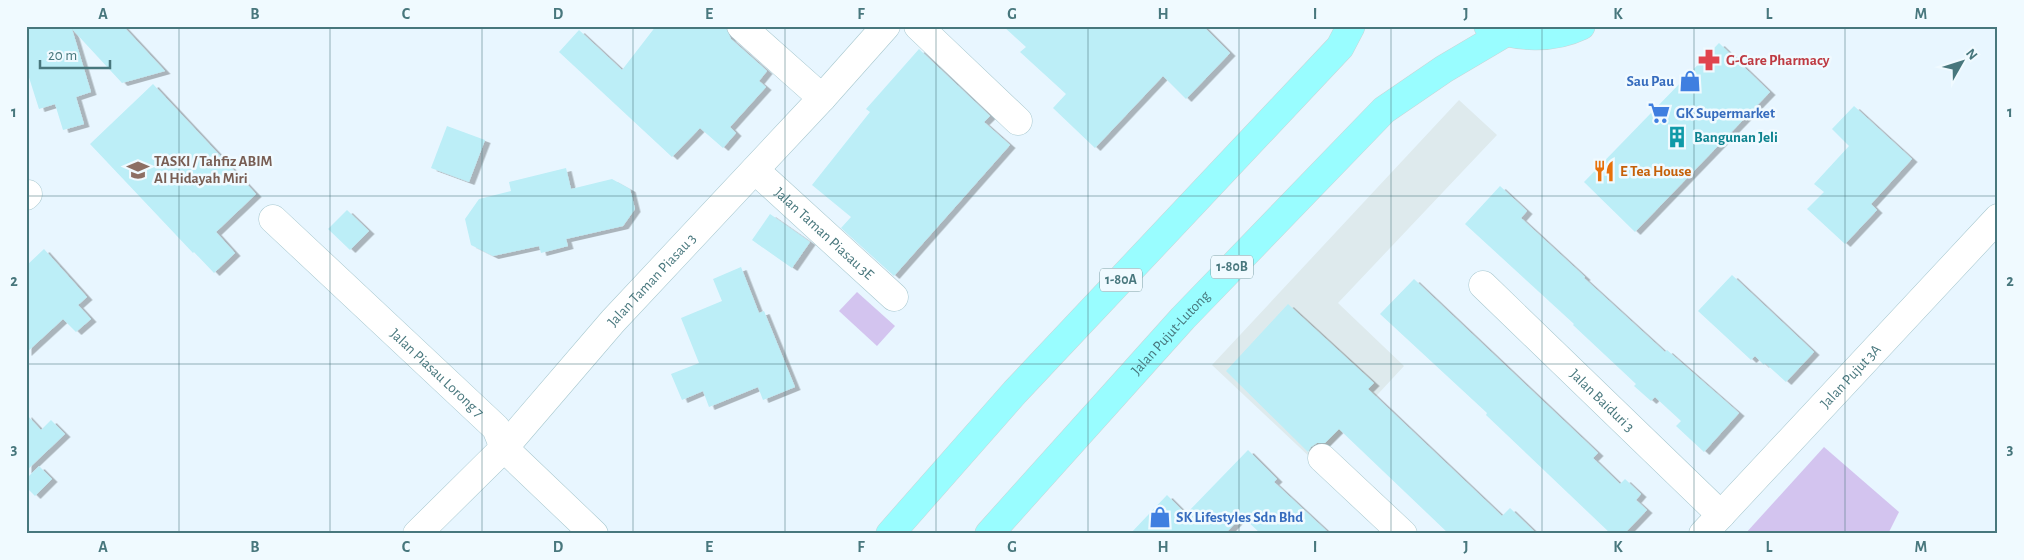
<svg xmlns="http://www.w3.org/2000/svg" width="2024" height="560" font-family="'Alegreya Sans',sans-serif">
<defs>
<filter id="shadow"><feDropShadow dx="5.5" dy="3" stdDeviation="0" flood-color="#0004"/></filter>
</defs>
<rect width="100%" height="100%" fill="#e8f6ff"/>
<!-- industrial -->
<path fill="#deeaed" d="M1459,100L1497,135L1338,303L1404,366L1315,462L1212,365Z"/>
<!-- green -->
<g fill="#d3c4ef">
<path d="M857,292L895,326L877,346L839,311Z"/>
<path d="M1824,447L1899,512L1888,534H1745Z"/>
</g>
<!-- building -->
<g fill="#bceef7" filter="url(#shadow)">
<path d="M26,26H123L165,71L122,83L72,29L91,92L76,97L84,124L63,130L55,104L39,109L26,68Z"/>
<path d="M656,26H725L731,39L767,71L759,81L766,87L730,127L736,133L723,148L700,128L672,157L559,52L579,30L622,70Z"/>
<path d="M1003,26H1203L1230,53L1186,99L1163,76L1095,148L1053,108L1066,94L1020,52L1026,47Z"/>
<path d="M1719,43L1770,92L1635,232L1584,182Z"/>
<path d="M919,49L990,116L984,122L1010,145L894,276L841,228L851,217L812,185L870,112L866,109Z"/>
<path d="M153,84L256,194L216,232L235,253L214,273L194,252L193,253L90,144Z"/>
<path d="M1854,106L1912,159L1871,204L1877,210L1845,244L1807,209L1824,192L1814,184L1849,146L1832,129Z"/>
<path d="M447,126L485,140L469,182L431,168Z"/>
<path d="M566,168L571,189L612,179L630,189L635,209L623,226L566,239L568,246L541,253L539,246L493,256L471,245L465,219L479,199L511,191L509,182Z"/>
<path d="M1500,186L1527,211L1521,218L1585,277L1584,278L1665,352L1667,350L1739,413L1704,452L1676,426L1681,421L1655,397L1651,401L1634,386L1636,384L1573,325L1574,324L1465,224Z"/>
<path d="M347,210L369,231L350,250L328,229Z"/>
<path d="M770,214L810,242L792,268L752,240Z"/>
<path d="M44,249L87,297L78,305L91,319L76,332L63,319L26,353V266Z"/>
<path d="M741,267L759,313L764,311L795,387L763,400L758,387L709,407L703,391L682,400L671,374L699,363L681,318L722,301L713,279Z"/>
<path d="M1732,275L1814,352L1786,382L1765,363L1764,365L1755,356L1751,360L1698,311Z"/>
<path d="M1414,279L1598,453L1593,458L1620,484L1625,479L1641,494L1636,500L1647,510L1624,534H1611L1486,415L1487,413L1380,314Z"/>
<path d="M1288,304L1374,383L1368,389L1502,516L1510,508L1537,534H1449L1339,429L1325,443H1317L1311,447L1308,452L1226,371Z"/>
<path d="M26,414L41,430L51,420L65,434L26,471Z"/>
<path d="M1248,450L1277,479L1274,482L1330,534H1261L1242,516L1225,534H1130L1167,495L1186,514Z"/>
<path d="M39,466L52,479L35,496L26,487V479Z"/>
</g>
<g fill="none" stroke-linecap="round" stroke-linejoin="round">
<!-- minor casing -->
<g stroke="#a6c7ce" stroke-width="29">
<g id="minor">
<path d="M741,26L822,98"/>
<path d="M918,26L1018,121"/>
<path id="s1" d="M755,170L894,297"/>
<path d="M26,196L28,194"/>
<path id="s2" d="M273,219L496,428L504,448L594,534"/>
<path id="s3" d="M1483,285L1721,515"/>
<path d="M1322,458L1403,534"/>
<path id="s4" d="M417,534L504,448L613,321L822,98L886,26"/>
<path id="s5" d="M1703,534L1998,218"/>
</g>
</g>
<!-- highway casing -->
<g stroke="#c8d6d8" stroke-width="29">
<g id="highway">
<path d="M1488,26C1517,38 1552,40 1581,26"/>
<path d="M890,534L1015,392L1340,47L1351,26"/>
<path id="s6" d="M989,534L1183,318L1384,110L1444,69L1505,33"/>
</g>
</g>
<!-- minor -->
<use href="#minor" stroke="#fff" stroke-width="28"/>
<!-- highway -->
<use href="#highway" stroke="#99fdff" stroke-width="28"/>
</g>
<!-- grid -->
<path fill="none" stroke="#48777d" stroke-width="1" stroke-opacity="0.55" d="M179,26V534M330,26V534M482,26V534M633,26V534M785,26V534M936,26V534M1088,26V534M1239,26V534M1391,26V534M1542,26V534M1694,26V534M1845,26V534M26,196H1998M26,364H1998"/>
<!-- icons -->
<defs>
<g id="pharmacy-bare" transform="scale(1.725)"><path d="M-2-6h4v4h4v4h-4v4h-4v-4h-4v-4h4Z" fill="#e0444e" stroke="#f0faff" stroke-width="2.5" paint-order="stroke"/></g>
<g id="shop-bare" transform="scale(1.725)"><path d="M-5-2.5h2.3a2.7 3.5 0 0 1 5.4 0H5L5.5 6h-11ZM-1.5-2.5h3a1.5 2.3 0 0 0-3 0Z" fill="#3f7fe0" stroke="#f0faff" stroke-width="2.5" paint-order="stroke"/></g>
<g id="supermarket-bare" transform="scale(1.725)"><path d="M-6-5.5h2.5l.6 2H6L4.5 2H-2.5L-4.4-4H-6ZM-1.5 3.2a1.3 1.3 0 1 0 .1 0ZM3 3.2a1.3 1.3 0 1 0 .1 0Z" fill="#3f7fe0" stroke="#f0faff" stroke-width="2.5" paint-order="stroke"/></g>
<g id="building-bare" transform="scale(1.725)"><path d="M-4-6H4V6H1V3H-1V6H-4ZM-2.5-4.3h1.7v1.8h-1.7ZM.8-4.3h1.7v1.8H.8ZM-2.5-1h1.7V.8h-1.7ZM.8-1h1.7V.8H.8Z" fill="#0f9aa8" stroke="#f0faff" stroke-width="2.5" paint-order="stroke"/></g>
<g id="school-bare" transform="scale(1.725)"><path d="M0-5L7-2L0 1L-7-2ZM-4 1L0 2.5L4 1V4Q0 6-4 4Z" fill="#8d6e63" stroke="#f0faff" stroke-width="2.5" paint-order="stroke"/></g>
<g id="restaurant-bare" transform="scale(1.725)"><path d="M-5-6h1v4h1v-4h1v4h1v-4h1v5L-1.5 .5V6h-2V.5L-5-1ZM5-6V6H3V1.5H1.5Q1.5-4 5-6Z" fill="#e8710a" stroke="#f0faff" stroke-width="2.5" paint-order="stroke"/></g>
</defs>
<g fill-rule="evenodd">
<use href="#pharmacy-bare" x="1709" y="60"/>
<use href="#shop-bare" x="1690" y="81"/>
<use href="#supermarket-bare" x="1659" y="113"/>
<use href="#building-bare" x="1677" y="137"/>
<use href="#school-bare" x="138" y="170"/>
<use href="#restaurant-bare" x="1604" y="171"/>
<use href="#shop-bare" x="1160" y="517"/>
</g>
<g text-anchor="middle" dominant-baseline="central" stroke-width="5" stroke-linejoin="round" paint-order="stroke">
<!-- shield labels -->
<g fill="#f0faff" stroke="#7a9ea4" stroke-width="1">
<rect x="1211" y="255.5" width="42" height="23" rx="4"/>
<rect x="1100" y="268.5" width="42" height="23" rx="4"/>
</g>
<g font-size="14" font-weight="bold" fill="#48777d">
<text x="1232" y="267">1-80B</text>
<text x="1121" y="280">1-80A</text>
</g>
<!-- health labels -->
<g font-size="15" font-weight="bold" fill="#be3a42" stroke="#f0faff" text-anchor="start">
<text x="1726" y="60">G-Care Pharmacy</text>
</g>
<!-- shop labels -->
<g font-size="15" font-weight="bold" fill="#366cbe" stroke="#f0faff" text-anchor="start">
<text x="1674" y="81" text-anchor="end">Sau Pau</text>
<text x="1676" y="113">GK Supermarket</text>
<text x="1176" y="517">SK Lifestyles Sdn Bhd</text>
</g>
<!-- culture labels -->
<g font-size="15" font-weight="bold" fill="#0d838f" stroke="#f0faff" text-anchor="start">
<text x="1694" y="137">Bangunan Jeli</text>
</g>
<!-- education labels -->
<g font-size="15" font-weight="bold" fill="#785e54" stroke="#f0faff" text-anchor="start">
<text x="154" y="161">TASKI / Tahfiz ABIM<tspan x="154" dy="17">Al Hidayah Miri</tspan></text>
</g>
<!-- food labels -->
<g font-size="15" font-weight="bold" fill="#c56008" stroke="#f0faff" text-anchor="start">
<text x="1620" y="171">E Tea House</text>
</g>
<!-- street labels -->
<g font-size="15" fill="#48777d" stroke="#f0faff">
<text stroke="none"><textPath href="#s1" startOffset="94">Jalan Taman Piasau 3E</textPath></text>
<text stroke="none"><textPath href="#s4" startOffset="346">Jalan Taman Piasau 3</textPath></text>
<text stroke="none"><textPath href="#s6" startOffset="271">Jalan Pujut-Lutong</textPath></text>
<text stroke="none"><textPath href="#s2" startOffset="225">Jalan Piasau Lorong 7</textPath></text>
<text stroke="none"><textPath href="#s5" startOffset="216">Jalan Pujut 3A</textPath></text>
<text stroke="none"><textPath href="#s3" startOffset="166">Jalan Baiduri 3</textPath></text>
</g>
</g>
<!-- border -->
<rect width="2024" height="560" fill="none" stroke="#f0faff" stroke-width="55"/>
<!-- north arrow -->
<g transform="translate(1962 62) rotate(51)" stroke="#f0faff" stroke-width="4" paint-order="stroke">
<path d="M0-4L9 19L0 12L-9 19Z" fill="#48777d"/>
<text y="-8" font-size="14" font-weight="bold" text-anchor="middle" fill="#48777d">N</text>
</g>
<!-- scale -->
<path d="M40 60v8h70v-8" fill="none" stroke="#48777d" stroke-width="2.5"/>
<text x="48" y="60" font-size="15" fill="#48777d" stroke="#f0faff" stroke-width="4" paint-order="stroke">20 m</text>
<rect x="28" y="28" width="1968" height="504" fill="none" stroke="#48777d" stroke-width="2"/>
<g font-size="16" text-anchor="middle" font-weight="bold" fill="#48777d">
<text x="103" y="19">A</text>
<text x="255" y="19">B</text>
<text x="406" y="19">C</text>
<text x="558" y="19">D</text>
<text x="709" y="19">E</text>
<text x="861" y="19">F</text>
<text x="1012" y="19">G</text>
<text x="1163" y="19">H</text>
<text x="1315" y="19">I</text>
<text x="1466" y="19">J</text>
<text x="1618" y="19">K</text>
<text x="1769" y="19">L</text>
<text x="1921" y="19">M</text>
<text x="14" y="117">1</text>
<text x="2010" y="117">1</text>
<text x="14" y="286">2</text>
<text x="2010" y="286">2</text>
<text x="14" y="454">3</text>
<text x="2010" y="454">3</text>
<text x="103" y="552">A</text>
<text x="255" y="552">B</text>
<text x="406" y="552">C</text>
<text x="558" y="552">D</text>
<text x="709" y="552">E</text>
<text x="861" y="552">F</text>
<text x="1012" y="552">G</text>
<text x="1163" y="552">H</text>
<text x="1315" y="552">I</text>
<text x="1466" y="552">J</text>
<text x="1618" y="552">K</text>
<text x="1769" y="552">L</text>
<text x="1921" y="552">M</text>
</g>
</svg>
